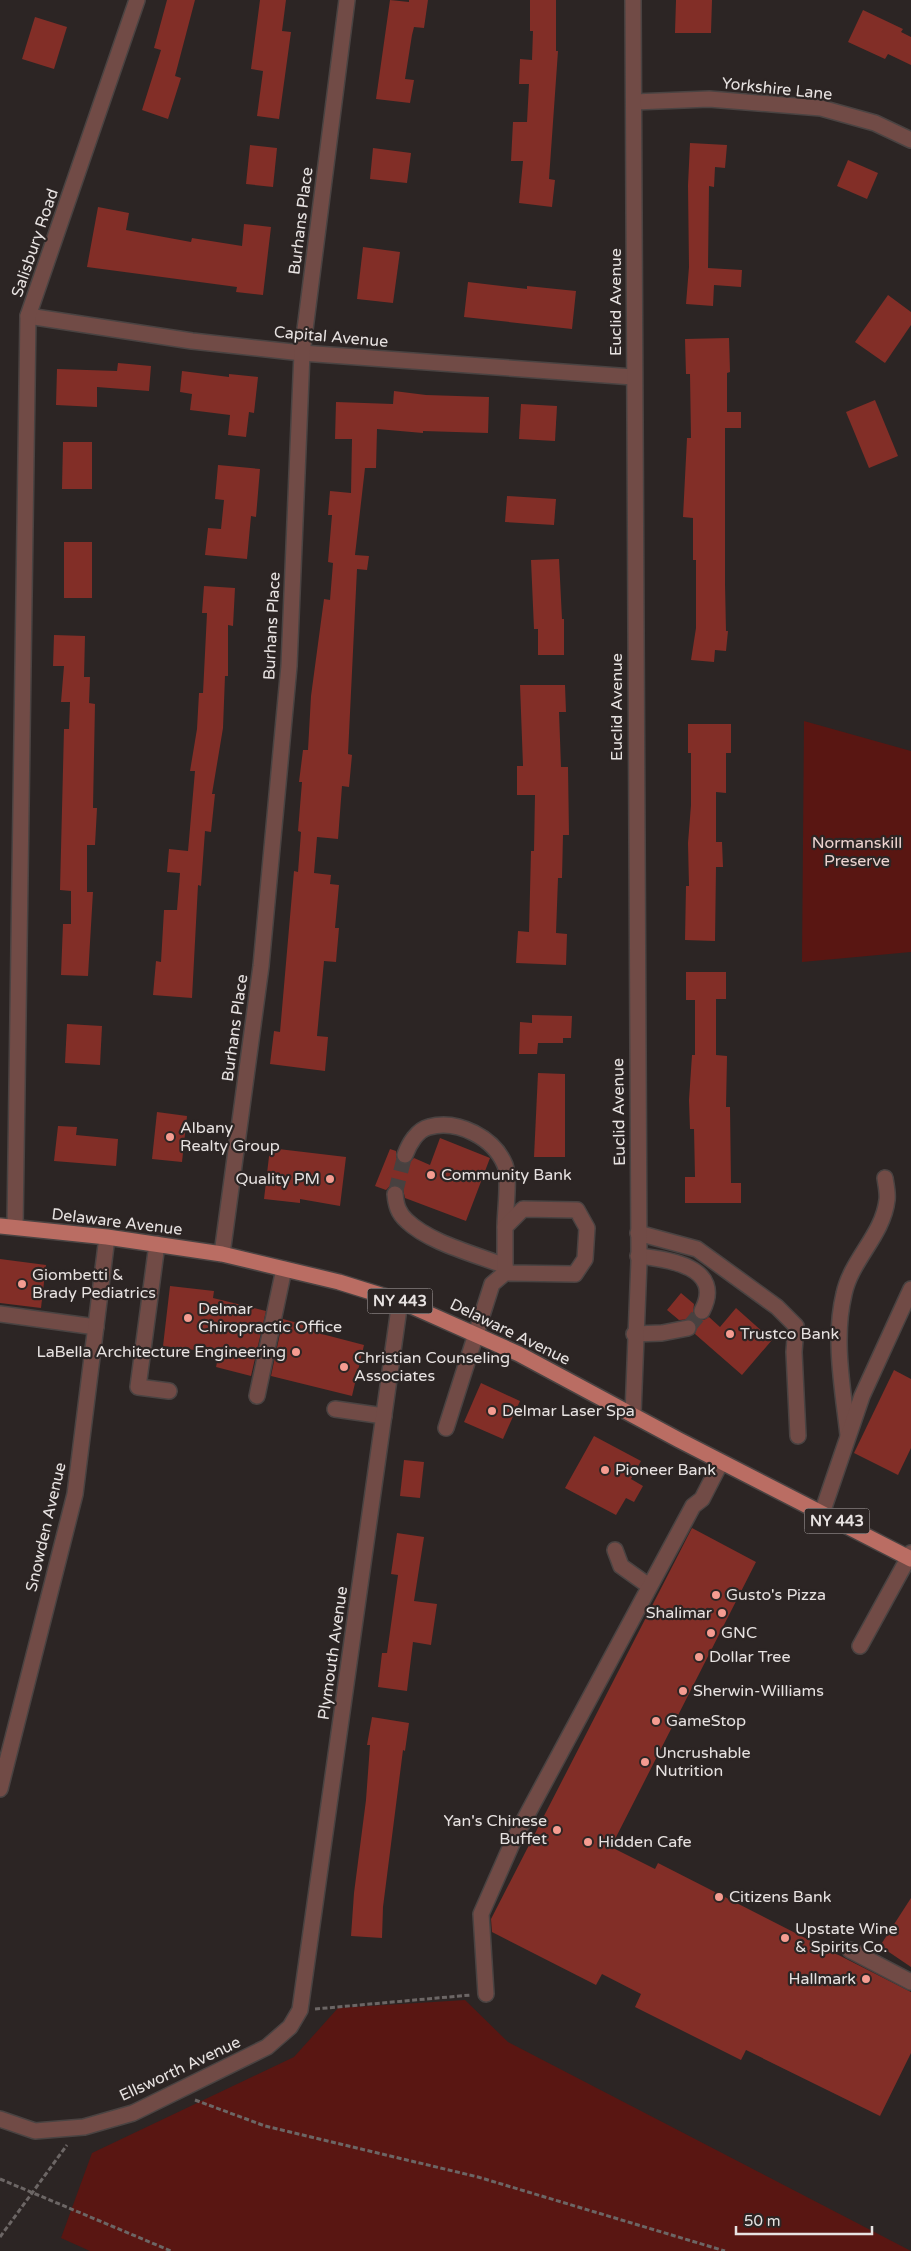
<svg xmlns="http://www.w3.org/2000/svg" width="911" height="2251" font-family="'Varela Round',sans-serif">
<rect width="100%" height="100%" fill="#2c2524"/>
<!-- green -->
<g fill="#591612">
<path d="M804,721L911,751V952L802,962Z"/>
<path d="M465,2000L508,2042L911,2251H90L61,2238L92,2153L294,2057L338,2008Z"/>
</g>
<!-- building -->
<g fill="#822e27">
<path d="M167,0H195L175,76L181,78L168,119L142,110L161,50L154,48Z"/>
<path d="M260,0H286L282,31L291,32L279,119L257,116L263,71L251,69Z"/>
<path d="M390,0L409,2V0H428L424,28L414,27L412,35L405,79L414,80L410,103L376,99Z"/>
<path d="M530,0H556V51H558L549,179L555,180L552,207L519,203L523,161H511L513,122H527L529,84H519L520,59L532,60L533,31H530Z"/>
<path d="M676,0H712L711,33H675Z"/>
<path d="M863,10L903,29L901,32L911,37V65L888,54L885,59L848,42Z"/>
<path d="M35,17L67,27L54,69L22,59Z"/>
<path d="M690,143L727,145L725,168L715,167L714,187L709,186L708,268L742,270L741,287L714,285L713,306L686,304L689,267L688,185Z"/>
<path d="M250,145L277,148L273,187L246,184Z"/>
<path d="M373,148L411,153L407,183L370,179Z"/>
<path d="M848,160L878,173L867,199L837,186Z"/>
<path d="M98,207L129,213L126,230L191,242L192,238L242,246L244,224L271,227L263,295L236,292L237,287L87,267Z"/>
<path d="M363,247L400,252L393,303L357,299Z"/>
<path d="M468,282L527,289V286L576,291L572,329L464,317Z"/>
<path d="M888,295L911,312V325L885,363L855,342Z"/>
<path d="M729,338L730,372L727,373V412H741V428H725V584L726,631H728L726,651L715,650L714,662L691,660L696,628V560H693V518L683,517L687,438H691L690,374H686L685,339Z"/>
<path d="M118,363L151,366L149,391L97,387V407L56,405L57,369L117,371Z"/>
<path d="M182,371L229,377V374L258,377L254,413L249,412L246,437L228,435L230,415L190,410L192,394L180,392Z"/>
<path d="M394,391L426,395L489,397L488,433L423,431V433L377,429L376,468H365L355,555L369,556L367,570L357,569L348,754L352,755L349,787L342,786L338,839L317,837L314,873L331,875L330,884L339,885L335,928H339L336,962L324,961L317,1036L328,1037L325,1071L270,1064L274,1031L280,1032L294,871L298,872L301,832L298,831L302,782H299L303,750H308L311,696L324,599L330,600L333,563L328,562L332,515H328L330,491L351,493L352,439H335L336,402L393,404Z"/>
<path d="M875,400L898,456L869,468L846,412Z"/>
<path d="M521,404L557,406L555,441L519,439Z"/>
<path d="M63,442H92V489H62Z"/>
<path d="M218,465L260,469L256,517L251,516L247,559L205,555L208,528L221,529L224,500L215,499Z"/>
<path d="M507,496L556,499L554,525L505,522Z"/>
<rect x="64" y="542" width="28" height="56"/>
<path d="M559,559L562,619H564V655H538V629H534L531,560Z"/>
<path d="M204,586L235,588L233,626L228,625V676H225L223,728L212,794H215L211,832L205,831L201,886L198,885L192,998L153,995L156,961L161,962L164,910H177L180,873L167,872L169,849L188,851L195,771H190L197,729L199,693H203L207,613H202Z"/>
<path d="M54,635L85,636L84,677H90L89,703L95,704L93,808H97L95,845H87V892H93L88,976L61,975L63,924H71V891L60,890L64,729H69L70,702H61L64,666H53Z"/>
<path d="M520,685H565L566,712H559L561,767H568L569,835H563L562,878H558L556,933L567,934L566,965L516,963L518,931L529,932L531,851H534L535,795H517V766H523Z"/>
<path d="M688,724H731V753H726V793L716,792V842H722L723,867H716L715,941L685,940L686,886H689L688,843L691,805V753H688Z"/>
<path d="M686,972H726V999H716V1055L727,1056L726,1107H730L731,1183H741V1203H685V1177H695L694,1129H690L689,1100L692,1055H695V1000H686Z"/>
<path d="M532,1015L572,1016L571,1038H563V1043H538L537,1054H519L520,1022L532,1023Z"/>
<path d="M67,1024L102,1026L100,1065L65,1063Z"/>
<path d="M538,1073L565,1074V1157H534Z"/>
<path d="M157,1112L187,1116L182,1162L152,1159Z"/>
<path d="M58,1126L77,1127L76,1135L118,1139L116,1166L54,1161Z"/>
<path d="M440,1138L490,1158L466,1221L405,1198L403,1189L398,1185L390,1186L386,1190L375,1186L390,1149L396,1151V1157L401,1163L407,1164L414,1158L430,1165Z"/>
<path d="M270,1148L346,1157L340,1206L300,1199V1203L264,1199Z"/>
<path d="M0,1259L46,1265L41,1308L0,1303Z"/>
<path d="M170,1286L214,1291L213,1298L266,1311L251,1376L216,1367L219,1353L163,1346Z"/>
<path d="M681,1293L694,1304L693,1313L699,1320H704L709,1317L720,1327L736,1308L772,1340L742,1375L695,1334L697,1327L695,1322L691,1319L679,1320L667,1310Z"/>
<path d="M283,1319L319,1329L318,1333L364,1345L352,1396L271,1376Z"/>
<path d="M894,1370L911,1379V1448L898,1475L854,1453Z"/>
<path d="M481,1383L520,1401L503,1439L464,1422Z"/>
<path d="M594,1436L641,1461L631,1479L643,1486L634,1502L626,1498L616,1515L565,1488Z"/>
<path d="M404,1460L424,1462L420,1498L400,1496Z"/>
<path d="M692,1528L756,1562L611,1847L655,1869L658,1863L911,1992V2053L880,2116L746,2050L741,2060L635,2007L641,1994L602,1974L596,1985L492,1932L491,1919Z"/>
<path d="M397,1533L424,1537L414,1601L437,1604L431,1645L413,1642L407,1691L378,1687L382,1653H387L398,1575L391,1574Z"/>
<path d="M372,1717L409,1723L405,1751L403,1750L383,1907L382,1938L351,1936L354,1893L366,1800L370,1745H367Z"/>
<path d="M911,1898V1967L880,1946Z"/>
</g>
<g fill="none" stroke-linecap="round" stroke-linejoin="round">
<!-- minor-tunnel -->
<g stroke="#484140" stroke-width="15" stroke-dasharray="15 8" stroke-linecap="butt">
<path d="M395,1194L405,1155"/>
<path d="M688,1328L702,1311"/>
</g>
<!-- minor casing -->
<g stroke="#4a4342" stroke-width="18">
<g id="minor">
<path d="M634,102L709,99L821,108L875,123L911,140"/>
<path d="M28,316L192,341L302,353L633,377"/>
<path d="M405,1155C409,1144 417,1130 429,1127C458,1119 494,1138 505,1165C510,1179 505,1211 505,1227"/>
<path d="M395,1194C396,1205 398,1213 407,1221C430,1243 475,1254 505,1266"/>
<path d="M15,1227L28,316L137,0"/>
<path d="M638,1233L697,1249L777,1307L796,1326L794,1352L798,1436"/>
<path d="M157,1244L138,1387L169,1391"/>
<path d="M222,1254L261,966L289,666L302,353L347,0"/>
<path d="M638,1256C668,1259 725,1267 702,1311"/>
<path d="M0,1314L96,1327"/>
<path d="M634,1334L662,1333L688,1328"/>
<path d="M257,1396L284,1269"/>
<path d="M335,1409L384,1416"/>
<path d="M633,1414L639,1261L633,0"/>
<path d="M446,1428L492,1284L505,1273V1227L523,1209L577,1210L587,1228L585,1259L575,1274L505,1273"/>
<path d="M848,1435C843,1390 833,1339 844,1294C851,1260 883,1235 887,1200C888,1193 886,1185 885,1178"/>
<path d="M822,1513L862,1396L911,1289"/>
<path d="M615,1550L621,1566L649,1586"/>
<path d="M860,1646L911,1553"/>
<path d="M0,1789L75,1494L107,1237"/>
<path d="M850,1950L911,1982"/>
<path d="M486,1994L481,1914L514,1839L693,1506L702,1499L721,1462"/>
<path d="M0,2119L35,2131L84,2127L133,2113L267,2047L290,2027L300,2010L400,1301"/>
</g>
</g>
<!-- major casing -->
<g stroke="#4a4342" stroke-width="18">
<path id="major" d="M0,1226L107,1237L222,1254L339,1282L400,1301L519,1354L679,1440L911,1559"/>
</g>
<!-- path -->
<g stroke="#6c6665" stroke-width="3" stroke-dasharray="5 2.5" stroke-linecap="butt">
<path d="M616,1839L625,1843L644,1838"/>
<path d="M315,2009L471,1995"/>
<path d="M195,2100L265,2126L478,2177L725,2251"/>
<path d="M0,2179L171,2251"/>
<path d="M0,2237L67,2145"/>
</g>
<!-- minor -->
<use href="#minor" stroke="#714b46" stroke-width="15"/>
<!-- major -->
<use href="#major" stroke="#ba6d63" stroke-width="15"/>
</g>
<!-- markers -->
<g fill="#f59c91" stroke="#2c2524" stroke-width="2">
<circle cx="170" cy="1137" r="5"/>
<circle cx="431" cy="1175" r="5"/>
<circle cx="330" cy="1179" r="5"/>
<circle cx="22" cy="1284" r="5"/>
<circle cx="188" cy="1318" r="5"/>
<circle cx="730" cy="1334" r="5"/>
<circle cx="296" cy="1352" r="5"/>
<circle cx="344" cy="1367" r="5"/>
<circle cx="492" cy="1411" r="5"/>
<circle cx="605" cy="1470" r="5"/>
<circle cx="716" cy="1595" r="5"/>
<circle cx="722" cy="1613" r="5"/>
<circle cx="711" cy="1633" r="5"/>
<circle cx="699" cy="1657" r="5"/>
<circle cx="683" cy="1691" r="5"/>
<circle cx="656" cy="1721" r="5"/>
<circle cx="645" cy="1762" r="5"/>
<circle cx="557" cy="1830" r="5"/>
<circle cx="588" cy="1842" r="5"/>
<circle cx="719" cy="1897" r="5"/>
<circle cx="785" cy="1938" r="5"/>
<circle cx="866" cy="1979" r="5"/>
</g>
<g text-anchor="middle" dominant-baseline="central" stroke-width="4.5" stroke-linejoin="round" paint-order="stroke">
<!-- shield labels -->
<g fill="#2c2524" stroke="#afa9a8" stroke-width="1">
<rect x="367.5" y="1288.5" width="65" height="25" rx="4"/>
<rect x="804.5" y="1508.5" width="65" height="25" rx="4"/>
</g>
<g font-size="15" font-weight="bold" fill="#e7e2e1">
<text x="400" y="1301">NY 443</text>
<text x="837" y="1521">NY 443</text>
</g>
<!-- street labels -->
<g font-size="16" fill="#e7e2e1" stroke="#2c2524">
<text transform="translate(777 89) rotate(6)">Yorkshire Lane</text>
<text transform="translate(301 221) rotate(-83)">Burhans Place</text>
<text transform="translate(35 243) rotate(-71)">Salisbury Road</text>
<text transform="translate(616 302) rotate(-90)">Euclid Avenue</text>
<text transform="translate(331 337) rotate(5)">Capital Avenue</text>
<text transform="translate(272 626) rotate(-87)">Burhans Place</text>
<text transform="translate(617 707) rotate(-90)">Euclid Avenue</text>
<text transform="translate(235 1028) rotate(-82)">Burhans Place</text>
<text transform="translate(619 1112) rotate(-91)">Euclid Avenue</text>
<text transform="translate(117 1222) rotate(7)">Delaware Avenue</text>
<text transform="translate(510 1332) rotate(26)">Delaware Avenue</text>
<text transform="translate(46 1527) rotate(-77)">Snowden Avenue</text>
<text transform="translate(333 1653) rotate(-82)">Plymouth Avenue</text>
<text transform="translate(180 2069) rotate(-25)">Ellsworth Avenue</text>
</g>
<!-- park labels -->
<g font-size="16" fill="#edd4d0" stroke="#2c2524">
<text x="857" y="843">Normanskill<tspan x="857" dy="18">Preserve</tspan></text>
</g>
<!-- poi labels -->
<g font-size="16" fill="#e7e2e1" stroke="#2c2524" text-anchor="start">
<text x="180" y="1128">Albany<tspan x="180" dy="18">Realty Group</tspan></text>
<text x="441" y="1175">Community Bank</text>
<text x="320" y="1179" text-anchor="end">Quality PM</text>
<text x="32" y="1275">Giombetti &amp;<tspan x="32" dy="18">Brady Pediatrics</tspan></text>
<text x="198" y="1309">Delmar<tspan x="198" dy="18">Chiropractic Office</tspan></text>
<text x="740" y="1334">Trustco Bank</text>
<text x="286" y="1352" text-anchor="end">LaBella Architecture Engineering</text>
<text x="354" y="1358">Christian Counseling<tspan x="354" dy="18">Associates</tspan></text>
<text x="502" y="1411">Delmar Laser Spa</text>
<text x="615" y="1470">Pioneer Bank</text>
<text x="726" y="1595">Gusto's Pizza</text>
<text x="712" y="1613" text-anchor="end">Shalimar</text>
<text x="721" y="1633">GNC</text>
<text x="709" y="1657">Dollar Tree</text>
<text x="693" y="1691">Sherwin-Williams</text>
<text x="666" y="1721">GameStop</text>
<text x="655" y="1753">Uncrushable<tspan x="655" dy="18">Nutrition</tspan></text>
<text x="547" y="1821" text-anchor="end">Yan's Chinese<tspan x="547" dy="18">Buffet</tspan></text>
<text x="598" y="1842">Hidden Cafe</text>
<text x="729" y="1897">Citizens Bank</text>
<text x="795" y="1929">Upstate Wine<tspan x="795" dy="18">&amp; Spirits Co.</tspan></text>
<text x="856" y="1979" text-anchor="end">Hallmark</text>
</g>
</g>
<!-- scale -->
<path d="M736 2226v8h136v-8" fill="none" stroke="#e7e2e1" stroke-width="2.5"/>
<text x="744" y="2226" font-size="15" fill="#e7e2e1" stroke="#2c2524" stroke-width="4" paint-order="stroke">50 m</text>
</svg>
